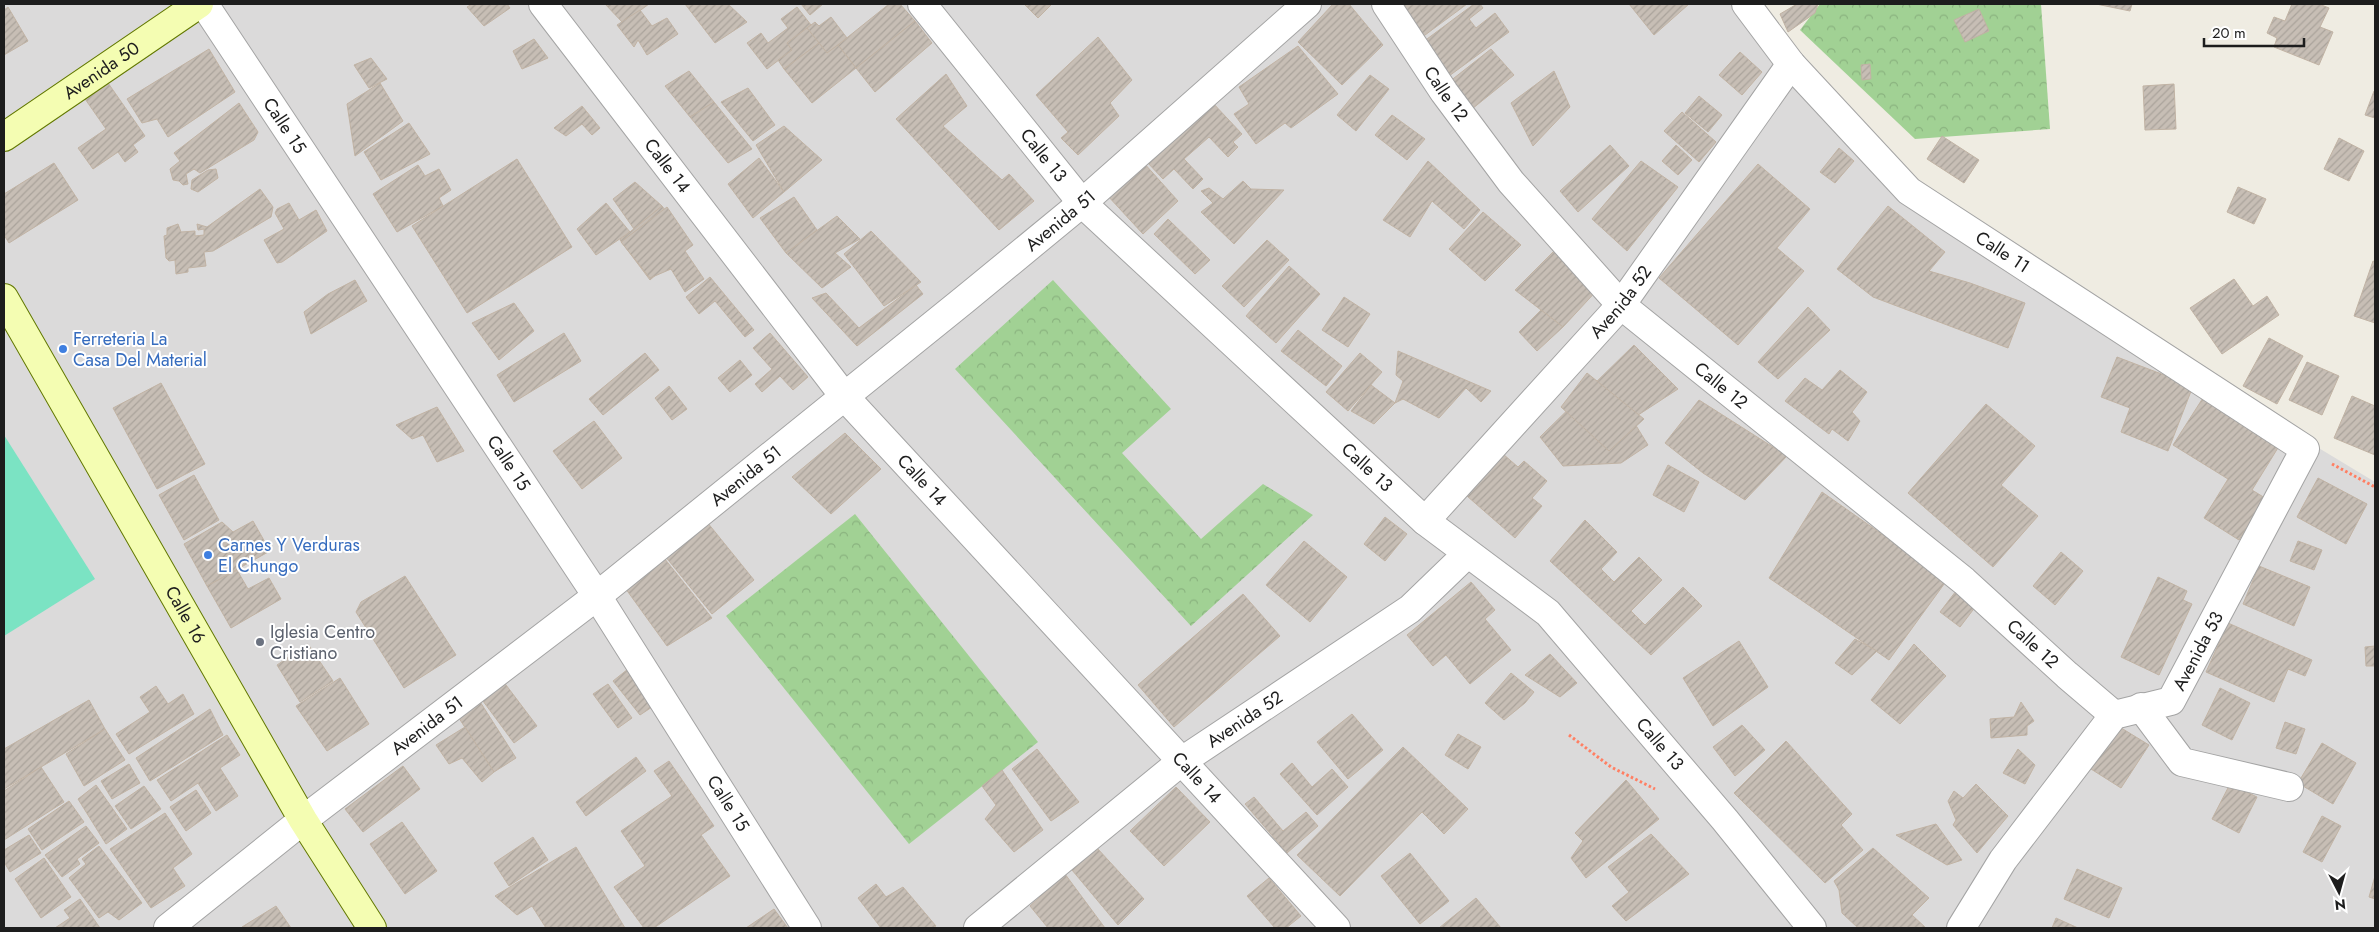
<svg xmlns="http://www.w3.org/2000/svg" width="2379" height="932" font-family="Jost,sans-serif">
<defs>
<pattern id="forest-crowns" width="20" height="18" patternUnits="userSpaceOnUse" patternTransform="scale(1.25)"><rect width="20" height="18" fill="#a1d194"/><path d="M2 6a3 3 0 1 1 6 0M12 15a3 3 0 1 1 6 0" fill="none" stroke="#8ab37f"/></pattern>
<pattern id="building-hatch" width="6" height="6" patternUnits="userSpaceOnUse" patternTransform="scale(1.25)"><rect width="6" height="6" fill="#c7beb5"/><path d="M-1 1l2-2M0 6l6-6M5 7l2-2" fill="none" stroke="#aaa39b"/></pattern>
</defs>
<rect width="100%" height="100%" fill="#efece2"/>
<!-- residential -->
<path fill="#dbdada" d="M4,4H1745L1904,198L2375,482V928H4Z"/>
<!-- forest -->
<g fill="url(#forest-crowns)">
<path d="M1820,4H2041L2050,129L1915,139L1800,30Z"/>
<path d="M1053,280L1171,409L1122,453L1201,539L1263,484L1313,515L1191,626L955,369Z"/>
<path d="M855,514L1038,742L909,844L726,616Z"/>
</g>
<!-- pitch -->
<path fill="#7be3c3" d="M4,435L95,579L4,636Z"/>
<!-- building -->
<g fill="url(#building-hatch)" stroke="#c1b3a4">
<path d="M472,4H507L510,8L484,26L467,7Z"/>
<path d="M605,4H649L623,23Z"/>
<path d="M685,4H728L747,22L715,43Z"/>
<path d="M801,4H823L810,15Z"/>
<path d="M889,4H900L915,21L856,68L838,45Z"/>
<path d="M1024,4H1052L1038,18Z"/>
<path d="M1333,4H1349L1383,45L1342,85L1298,42Z"/>
<path d="M1398,4H1467L1421,38Z"/>
<path d="M1474,4H1480L1483,8L1469,19L1476,28L1495,13L1509,32L1449,76L1423,42Z"/>
<path d="M1629,4H1689L1654,35Z"/>
<path d="M1797,4H1818L1815,13L1788,32L1780,14Z"/>
<path d="M2096,4H2132L2130,11Z"/>
<path d="M2292,4H2319L2329,8L2320,27L2333,32L2319,65L2274,47L2277,38L2267,33L2274,17L2285,21Z"/>
<path d="M8,7L28,41L4,55V10Z"/>
<path d="M797,7L811,25L787,43L792,50L767,69L747,43L761,33L768,43L788,28L781,19Z"/>
<path d="M1979,9L1989,31L1965,42L1954,20Z"/>
<path d="M640,10L652,26L667,18L678,34L647,55L638,40L634,47L617,25Z"/>
<path d="M831,17L847,38L827,53L807,28L815,22L819,26Z"/>
<path d="M915,21L932,43L875,92L856,68Z"/>
<path d="M807,28L819,43L784,69L778,60L792,50L787,43Z"/>
<path d="M1098,37L1132,80L1110,103L1119,116L1078,155L1061,138L1068,132L1036,95Z"/>
<path d="M534,39L548,58L522,69L513,51Z"/>
<path d="M819,43L827,53L838,45L856,68L812,103L784,69Z"/>
<path d="M1298,46L1338,94L1291,128L1285,123L1256,144L1234,114L1249,104L1239,87Z"/>
<path d="M209,49L235,92L168,137L157,119L142,123L127,99Z"/>
<path d="M1491,49L1514,75L1472,109L1449,82Z"/>
<path d="M1740,52L1762,72L1742,95L1719,75Z"/>
<path d="M371,58L387,79L369,88L354,65Z"/>
<path d="M1870,64L1871,79L1862,80L1861,65Z"/>
<path d="M689,71L714,102L690,117L665,86Z"/>
<path d="M1554,71L1570,107L1533,146L1511,103Z"/>
<path d="M946,74L967,106L943,126L1002,180L1009,174L1034,201L999,230L896,119Z"/>
<path d="M1370,75L1389,89L1356,131L1337,115Z"/>
<path d="M106,80L145,136L133,145L138,152L125,162L118,152L93,169L78,148L106,129L83,96Z"/>
<path d="M380,83L403,121L355,156L347,104Z"/>
<path d="M2174,84L2176,129L2145,130L2143,86Z"/>
<path d="M748,88L775,125L753,141L721,102Z"/>
<path d="M2374,91L2375,92V118L2365,115Z"/>
<path d="M1699,96L1722,115L1708,132L1685,113Z"/>
<path d="M1211,101L1242,134L1233,142L1238,147L1228,157L1209,137L1184,159L1203,179L1193,189L1174,169L1163,179L1146,161Z"/>
<path d="M714,102L752,149L728,163L690,117Z"/>
<path d="M239,103L258,132L254,140L200,173L194,169L186,174L188,184L183,185L179,181L173,180L170,169L180,161L174,153Z"/>
<path d="M582,106L600,128L592,135L582,124L566,136L554,128Z"/>
<path d="M1682,112L1716,142L1699,162L1664,131Z"/>
<path d="M1392,115L1425,139L1407,160L1375,135Z"/>
<path d="M409,123L430,154L381,180L364,152Z"/>
<path d="M784,126L822,160L784,192L756,145Z"/>
<path d="M1942,136L1979,160L1964,183L1927,159Z"/>
<path d="M2339,138L2364,151L2349,181L2324,169Z"/>
<path d="M1610,145L1629,166L1578,212L1560,191Z"/>
<path d="M1676,145L1692,160L1678,175L1662,161Z"/>
<path d="M1839,148L1854,161L1835,183L1820,172Z"/>
<path d="M759,158L784,192L753,218L728,184Z"/>
<path d="M517,159L572,247L467,313L412,226Z"/>
<path d="M1428,161L1480,210L1464,229L1432,201L1410,237L1383,220Z"/>
<path d="M1641,161L1678,187L1627,251L1592,219Z"/>
<path d="M1143,162L1178,201L1143,234L1107,195Z"/>
<path d="M54,163L78,200L9,243L4,235V194Z"/>
<path d="M1758,164L1810,209L1777,248L1804,271L1738,345L1659,278Z"/>
<path d="M418,165L425,176L439,169L451,190L439,198L443,206L397,232L373,194Z"/>
<path d="M216,169L218,178L198,192L191,189L192,180L208,170Z"/>
<path d="M1243,181L1251,189L1284,190L1234,244L1201,212L1213,203L1201,191L1209,188L1223,199Z"/>
<path d="M635,182L662,206L634,229L613,199Z"/>
<path d="M2238,187L2266,199L2254,224L2227,212Z"/>
<path d="M260,189L273,207L271,217L213,251L204,252L206,266L188,268V272L176,274L175,260L169,261L166,258L164,236L167,235V228L178,224L181,232L195,231V236L204,235V229L198,230L197,224L207,227Z"/>
<path d="M794,197L817,230L786,253L760,218Z"/>
<path d="M289,203L299,220L316,210L327,231L282,262L277,263L264,240L284,229L275,213L277,209Z"/>
<path d="M606,203L630,232L596,255L577,229Z"/>
<path d="M662,206L691,244L650,280L620,240Z"/>
<path d="M1888,206L1945,252L1929,271L1970,283L2025,303L2008,348L1873,297L1837,269Z"/>
<path d="M667,207L693,245L685,251L704,279L685,292L671,269L650,278L621,242Z"/>
<path d="M1483,212L1521,245L1485,281L1449,249Z"/>
<path d="M837,216L860,239L835,253L851,267L822,288L786,253Z"/>
<path d="M1168,219L1210,260L1195,274L1154,234Z"/>
<path d="M871,231L921,282L884,306L844,254Z"/>
<path d="M1267,240L1289,260L1244,307L1222,286Z"/>
<path d="M1556,249L1600,287L1563,327L1515,290Z"/>
<path d="M2373,261L2375,262V323L2354,316Z"/>
<path d="M1289,266L1320,294L1276,343L1246,316Z"/>
<path d="M710,277L754,330L745,337L715,301L699,314L686,297Z"/>
<path d="M2234,279L2253,306L2267,296L2279,315L2222,354L2190,308Z"/>
<path d="M355,280L367,301L311,334L304,312L328,294Z"/>
<path d="M916,285L923,294L857,346L812,298L826,293L859,328Z"/>
<path d="M1344,297L1370,314L1348,347L1322,330Z"/>
<path d="M514,303L534,331L499,360L472,323Z"/>
<path d="M1808,307L1830,330L1778,379L1758,362Z"/>
<path d="M1541,310L1563,327L1537,351L1519,332Z"/>
<path d="M1298,330L1342,366L1326,386L1281,351Z"/>
<path d="M564,333L581,361L514,402L497,375Z"/>
<path d="M770,333L808,377L793,390L780,376L762,392L755,384L772,369L753,348Z"/>
<path d="M2269,338L2303,356L2277,404L2243,386Z"/>
<path d="M1634,345L1678,389L1632,419L1648,445L1621,463L1563,466L1540,437Z"/>
<path d="M1398,351L1491,391L1481,402L1466,388L1439,418L1403,399L1395,403L1403,381L1396,375Z"/>
<path d="M645,353L659,370L603,415L589,399Z"/>
<path d="M1360,353L1382,372L1348,411L1326,392Z"/>
<path d="M2117,357L2193,386L2168,451L2121,432L2130,408L2101,397Z"/>
<path d="M740,360L752,375L730,392L718,378Z"/>
<path d="M2307,362L2339,376L2322,415L2289,400Z"/>
<path d="M1840,370L1867,392L1852,412L1860,421L1848,441L1832,429L1829,434L1785,401L1805,378L1822,390Z"/>
<path d="M1587,373L1644,419L1609,451L1561,407Z"/>
<path d="M161,383L205,464L157,489L113,408Z"/>
<path d="M1371,385L1395,403L1374,424L1351,411Z"/>
<path d="M669,386L687,409L672,420L655,398Z"/>
<path d="M2208,390L2284,438L2252,490L2265,498L2239,540L2204,518L2228,479L2173,445Z"/>
<path d="M2352,396L2375,406V455L2334,438Z"/>
<path d="M1699,400L1787,456L1745,500L1703,473L1665,443Z"/>
<path d="M1986,404L2035,446L2001,485L2038,516L1993,567L1908,493Z"/>
<path d="M437,407L464,451L437,462L423,435L412,439L396,425Z"/>
<path d="M594,421L622,458L582,489L553,451Z"/>
<path d="M845,433L881,469L831,514L792,477Z"/>
<path d="M1503,454L1518,467L1524,461L1547,481L1532,498L1542,506L1515,538L1467,496Z"/>
<path d="M1668,465L1699,482L1684,512L1653,495Z"/>
<path d="M194,475L219,520L184,540L159,495Z"/>
<path d="M2318,478L2367,504L2346,544L2297,517Z"/>
<path d="M1822,492L1947,580L1889,660L1769,578Z"/>
<path d="M1385,517L1407,534L1385,561L1364,544Z"/>
<path d="M1585,520L1617,552L1601,569L1614,582L1639,557L1662,580L1631,611L1645,625L1683,587L1702,606L1651,655L1550,561Z"/>
<path d="M253,521L270,551L207,586L184,544L222,522L233,532Z"/>
<path d="M707,522L754,580L712,614L665,556Z"/>
<path d="M1304,541L1347,577L1310,622L1266,585Z"/>
<path d="M2298,541L2322,550L2314,570L2290,561Z"/>
<path d="M2061,552L2083,571L2055,605L2033,586Z"/>
<path d="M664,558L712,618L667,646L623,585Z"/>
<path d="M2259,566L2310,587L2294,626L2243,604Z"/>
<path d="M237,570L248,589L269,578L281,599L231,628L207,586Z"/>
<path d="M405,576L456,655L404,688L356,612L361,602Z"/>
<path d="M2158,577L2187,591L2183,600L2192,604L2159,675L2121,657Z"/>
<path d="M1471,582L1495,610L1485,619L1511,650L1470,684L1446,655L1433,666L1407,635Z"/>
<path d="M1956,591L1976,606L1960,627L1940,612Z"/>
<path d="M1243,594L1280,636L1174,727L1138,685Z"/>
<path d="M2228,623L2312,660L2305,676L2288,669L2274,702L2206,672Z"/>
<path d="M1855,639L1877,651L1852,675L1835,663Z"/>
<path d="M1739,641L1768,687L1713,726L1683,678Z"/>
<path d="M308,644L333,681L300,702L277,665Z"/>
<path d="M1914,644L1946,676L1900,724L1871,700Z"/>
<path d="M2375,646V666H2366L2365,647Z"/>
<path d="M1550,654L1577,683L1560,697L1525,675Z"/>
<path d="M628,669L655,705L640,715L613,681Z"/>
<path d="M1511,673L1534,692L1525,703L1504,720L1485,703Z"/>
<path d="M340,678L369,724L327,751L296,706Z"/>
<path d="M503,681L537,726L514,743L480,697Z"/>
<path d="M608,684L632,718L618,728L593,694Z"/>
<path d="M156,686L168,704L183,694L194,714L129,754L116,734L150,712L140,697Z"/>
<path d="M2220,688L2250,703L2232,740L2202,725Z"/>
<path d="M477,697L516,758L494,772L453,709Z"/>
<path d="M89,700L105,729L4,789V749Z"/>
<path d="M2021,702L2034,721L2027,726V735L1991,738L1990,719L2014,717Z"/>
<path d="M210,709L223,735L150,781L136,758Z"/>
<path d="M1352,714L1383,750L1348,779L1317,742Z"/>
<path d="M2285,722L2305,729L2296,754L2276,748Z"/>
<path d="M1742,725L1765,750L1735,776L1713,747Z"/>
<path d="M2118,726L2149,745L2121,788L2091,769Z"/>
<path d="M465,727L494,772L482,782L462,758L449,764L436,745Z"/>
<path d="M105,729L125,760L84,786L66,754Z"/>
<path d="M1458,734L1481,747L1468,769L1445,755Z"/>
<path d="M227,735L240,755L220,768L238,796L216,811L198,783L171,801L157,780Z"/>
<path d="M1786,741L1852,814L1841,825L1863,850L1825,883L1734,793Z"/>
<path d="M2322,743L2356,763L2333,804L2298,783Z"/>
<path d="M1403,747L1468,809L1444,834L1422,812L1340,896L1297,855Z"/>
<path d="M1037,749L1079,802L1051,821L1012,769Z"/>
<path d="M2018,749L2035,765L2025,784L2003,773Z"/>
<path d="M636,757L646,771L586,816L576,802Z"/>
<path d="M669,761L714,826L701,835L730,876L654,928H644L614,887L645,866L621,831L672,796L654,771Z"/>
<path d="M1292,763L1312,787L1332,769L1348,787L1317,815L1280,774Z"/>
<path d="M129,764L140,783L112,799L101,781Z"/>
<path d="M403,766L420,789L363,832L345,809Z"/>
<path d="M41,767L64,802L4,840V791Z"/>
<path d="M1002,770L1043,830L1014,852L985,819L996,805L982,786Z"/>
<path d="M1626,780L1659,819L1586,878L1571,858L1583,841L1575,833Z"/>
<path d="M1976,784L2008,816L1977,853L1953,825L1956,820L1948,801L1954,791L1963,798Z"/>
<path d="M2230,784L2257,797L2239,833L2212,819Z"/>
<path d="M96,785L127,829L106,844L78,799Z"/>
<path d="M144,786L161,809L131,829L115,806Z"/>
<path d="M1176,787L1210,822L1164,866L1130,831Z"/>
<path d="M196,790L211,813L186,831L170,807Z"/>
<path d="M1254,797L1283,831L1306,812L1318,826L1287,853L1245,804Z"/>
<path d="M69,801L84,822L42,850L28,829Z"/>
<path d="M165,813L192,854L173,868L185,886L151,908L110,849Z"/>
<path d="M2322,816L2341,826L2322,862L2303,852Z"/>
<path d="M402,822L437,871L405,894L370,844Z"/>
<path d="M1936,824L1962,860L1947,865L1896,835Z"/>
<path d="M86,826L99,843L77,859L80,864L62,877L45,855Z"/>
<path d="M1651,834L1689,874L1626,921L1612,906L1629,892L1608,867Z"/>
<path d="M29,835L41,853L10,872L4,862V850Z"/>
<path d="M533,837L548,860L509,886L494,863Z"/>
<path d="M99,846L142,903L119,920L108,912L99,918L69,878L86,864L82,859Z"/>
<path d="M576,847L625,928H546L532,906L517,915L495,896Z"/>
<path d="M1097,848L1144,899L1118,925L1072,870Z"/>
<path d="M1873,848L1929,898L1912,915L1926,928H1858L1842,913L1839,890L1834,881Z"/>
<path d="M1410,853L1449,901L1420,924L1381,876Z"/>
<path d="M44,858L71,897L41,918L15,879Z"/>
<path d="M2077,869L2122,888L2109,918L2064,899Z"/>
<path d="M1065,874L1105,928H1048L1030,906Z"/>
<path d="M2375,876V899L2369,897Z"/>
<path d="M1269,878L1301,916L1286,928H1275L1247,896Z"/>
<path d="M876,884L886,897L903,887L936,926L932,928H881L858,898Z"/>
<path d="M1476,898L1501,928H1439Z"/>
<path d="M80,899L100,928H55L70,918L64,910Z"/>
<path d="M276,906L291,928L242,927Z"/>
<path d="M774,909L788,928H746Z"/>
<path d="M2056,918L2078,928H2052Z"/>
</g>
<g fill="none" stroke-linecap="round" stroke-linejoin="round">
<!-- street casing -->
<g stroke="#a4a4a4" stroke-width="30">
<g id="street">
<path id="s1" d="M204,4L597,596L807,928"/>
<path id="s2" d="M543,4L844,396L1336,928"/>
<path id="s3" d="M922,4L1082,203L1425,521L1548,613L1725,820L1812,928"/>
<path id="s4" d="M1386,4L1444,92L1511,182L1621,305L1964,581L2067,675L2114,715"/>
<path id="s5" d="M1746,4L1791,64L1909,191L2305,449L2171,701L2114,715L2003,860L1961,928"/>
<path id="s6" d="M1425,521L1621,305L1791,64"/>
<path d="M2141,707L2182,762L2289,787"/>
<path id="s7" d="M168,928L303,820L597,596L964,300L1082,203L1307,4"/>
<path id="s8" d="M978,928L1182,761L1410,609L1467,554"/>
</g>
</g>
<!-- secondary casing -->
<g stroke="#627800" stroke-width="30">
<g id="secondary">
<path id="s9" d="M4,137L199,4"/>
<path id="s10" d="M4,298L303,820L372,928"/>
</g>
</g>
<!-- path -->
<g stroke="#ff7f63" stroke-width="3" stroke-dasharray="2.5 2.5" stroke-linecap="butt">
<path d="M2332,464L2375,487"/>
<path d="M1569,735L1611,767L1655,789"/>
</g>
<!-- street -->
<use href="#street" stroke="#fff" stroke-width="28"/>
<!-- secondary -->
<use href="#secondary" stroke="#f4fdb2" stroke-width="28"/>
</g>
<!-- markers -->
<g fill="#3f7fe0" stroke="#fff" stroke-width="2">
<circle cx="63" cy="349" r="5"/>
<circle cx="208" cy="555" r="5"/>
</g>
<circle fill="#6b7280" stroke="#fff" stroke-width="2" cx="260" cy="642" r="5"/>
<g text-anchor="middle" dominant-baseline="central" stroke-width="4" stroke-linejoin="round" paint-order="stroke">
<!-- street labels -->
<g font-size="18" fill="#1d1d1d" stroke="#fff">
<text stroke="none"><textPath href="#s9" startOffset="118">Avenida 50</textPath></text>
<text stroke="none"><textPath href="#s4" startOffset="108">Calle 12</textPath></text>
<text stroke="none"><textPath href="#s1" startOffset="146">Calle 15</textPath></text>
<text stroke="none"><textPath href="#s3" startOffset="194">Calle 13</textPath></text>
<text stroke="none"><textPath href="#s2" startOffset="204">Calle 14</textPath></text>
<text stroke="none"><textPath href="#s7" startOffset="1139">Avenida 51</textPath></text>
<text stroke="none"><textPath href="#s5" startOffset="360">Calle 11</textPath></text>
<text stroke="none"><textPath href="#s6" startOffset="294">Avenida 52</textPath></text>
<text stroke="none"><textPath href="#s4" startOffset="511">Calle 12</textPath></text>
<text stroke="none"><textPath href="#s1" startOffset="551">Calle 15</textPath></text>
<text stroke="none"><textPath href="#s3" startOffset="644">Calle 13</textPath></text>
<text stroke="none"><textPath href="#s7" startOffset="734">Avenida 51</textPath></text>
<text stroke="none"><textPath href="#s2" startOffset="609">Calle 14</textPath></text>
<text stroke="none"><textPath href="#s10" startOffset="365">Calle 16</textPath></text>
<text stroke="none"><textPath href="#s4" startOffset="916">Calle 12</textPath></text>
<text transform="translate(2198 651) rotate(-62)">Avenida 53</text>
<text stroke="none"><textPath href="#s8" startOffset="339">Avenida 52</textPath></text>
<text stroke="none"><textPath href="#s7" startOffset="329">Avenida 51</textPath></text>
<text stroke="none"><textPath href="#s3" startOffset="1049">Calle 13</textPath></text>
<text stroke="none"><textPath href="#s2" startOffset="1014">Calle 14</textPath></text>
<text stroke="none"><textPath href="#s1" startOffset="956">Calle 15</textPath></text>
</g>
<!-- shop labels -->
<g font-size="18" fill="#366cbe" stroke="#fff" text-anchor="start">
<text x="73" y="339">Ferreteria La<tspan x="73" dy="21">Casa Del Material</tspan></text>
<text x="218" y="545">Carnes Y Verduras<tspan x="218" dy="21">El Chungo</tspan></text>
</g>
<!-- worship labels -->
<g font-size="18" fill="#5b616d" stroke="#fff" text-anchor="start">
<text x="270" y="632">Iglesia Centro<tspan x="270" dy="21">Cristiano</tspan></text>
</g>
</g>
<!-- border -->
<rect width="2379" height="932" fill="none" stroke="#1d1d1d" stroke-width="10"/>
<!-- north arrow -->
<g transform="translate(2339 892) rotate(174)" stroke="#ffffff" stroke-width="4" paint-order="stroke">
<path d="M0-4L9 19L0 12L-9 19Z" fill="#1d1d1d"/>
<text y="-8" font-size="14" font-weight="bold" text-anchor="middle" fill="#1d1d1d">N</text>
</g>
<!-- scale -->
<path d="M2204 38v8h100v-8" fill="none" stroke="#1d1d1d" stroke-width="2.5"/>
<text x="2212" y="38" font-size="15" fill="#1d1d1d" stroke="#ffffff" stroke-width="4" paint-order="stroke">20 m</text>
</svg>
